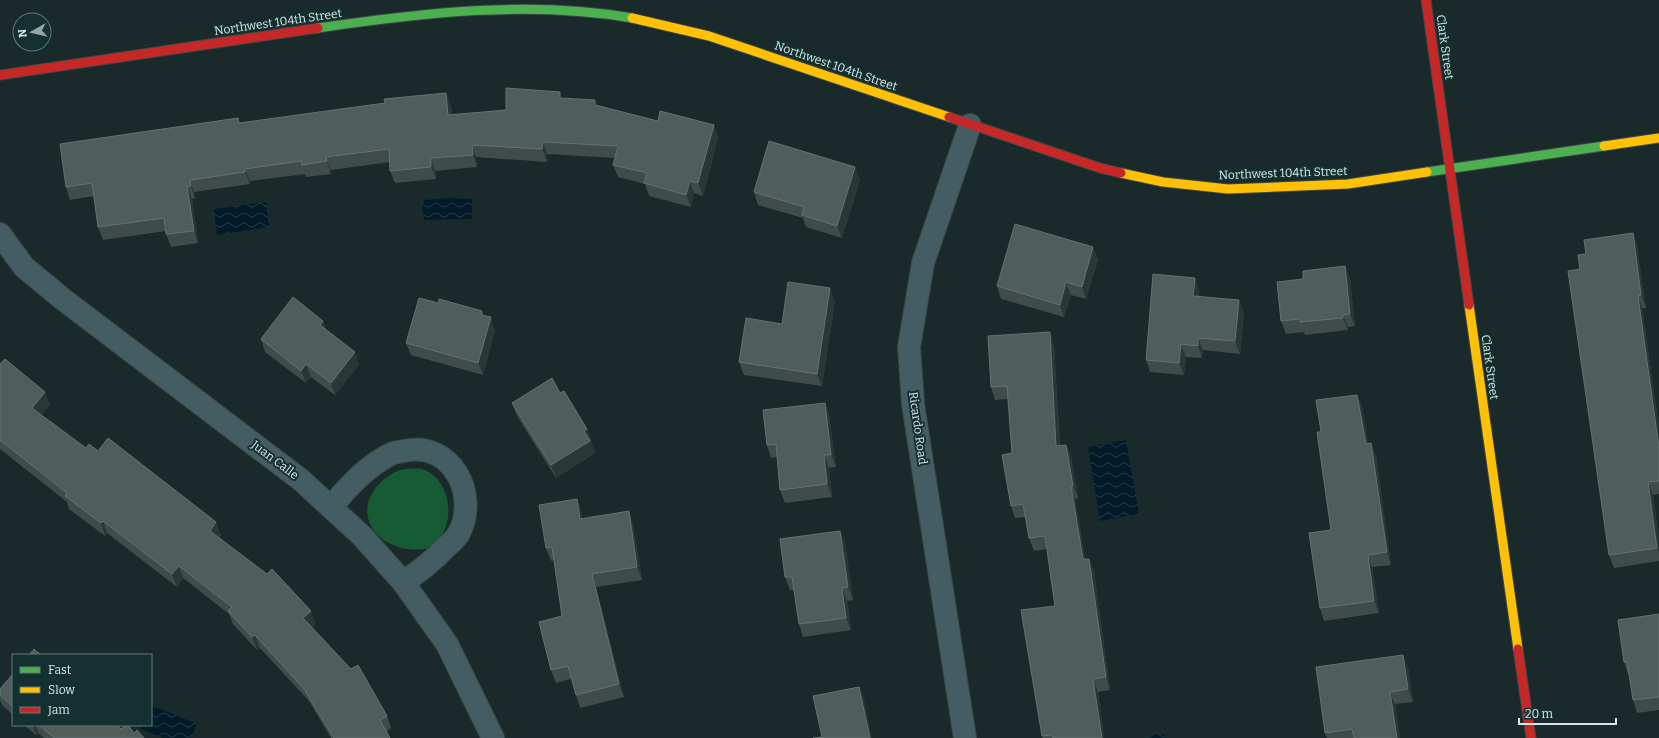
<svg xmlns="http://www.w3.org/2000/svg" width="1659" height="738" font-family="Bitter,serif">
<defs>
<pattern id="water-waves" width="16" height="10" patternUnits="userSpaceOnUse"><rect width="16" height="10" fill="#031b29"/><path d="M0 5q4-4 8 0t8 0" fill="none" stroke="#273c48"/></pattern>
</defs>
<rect width="100%" height="100%" fill="#1a2a2a"/>
<!-- green -->
<path fill="#175b35" d="M404,469C409,469 417,468 422,469C453,479 458,530 430,547C425,550 415,550 409,549C374,546 352,511 380,483C388,476 394,471 404,469Z"/>
<!-- water -->
<g fill="url(#water-waves)">
<path d="M449,198L472,199V219L424,220L422,209L424,200Z"/>
<path d="M266,202L269,227L217,235L214,209Z"/>
<path d="M1126,440L1139,514L1100,521L1088,447Z"/>
<path d="M151,705L197,724L191,738H163L139,728L140,725H151Z"/>
<path d="M1157,733L1164,735L1166,738H1147L1151,734Z"/>
</g>
<g fill="none" stroke-linecap="round" stroke-linejoin="round">
<!-- street casing -->
<g stroke="#3a4747" stroke-width="24">
<g id="street">
<path d="M0,234L24,267L64,300L301,480L362,536L403,582L447,644L493,738"/>
<path d="M331,507C348,487 366,467 389,455C394,452 399,452 404,451C452,440 480,496 458,535C455,539 451,543 447,546C432,562 421,571 403,582"/>
<path d="M965,738L913,404L909,347L923,263L970,125"/>
</g>
</g>
<!-- fast casing -->
<g stroke="#3a4747" stroke-width="11">
<g id="fast">
<path d="M318,28C421,13 528,0 632,18"/>
<path d="M1427,172L1604,146"/>
</g>
</g>
<!-- slow casing -->
<g stroke="#3a4747" stroke-width="11">
<g id="slow">
<path d="M632,18L709,36L949,117"/>
<path d="M1604,146L1659,138"/>
<path d="M1121,173L1163,182L1228,189L1348,184L1427,172"/>
<path d="M1469,305L1518,649"/>
</g>
</g>
<!-- jam casing -->
<g stroke="#3a4747" stroke-width="11">
<g id="jam">
<path d="M1426,0L1469,305"/>
<path d="M0,75L318,28"/>
<path d="M949,117L1100,168L1121,173"/>
<path d="M1518,649L1531,738"/>
</g>
</g>
<!-- street -->
<use href="#street" stroke="#445d62" stroke-width="22"/>
<!-- fast -->
<use href="#fast" stroke="#4caf50" stroke-width="9"/>
<!-- slow -->
<use href="#slow" stroke="#ffc107" stroke-width="9"/>
<!-- jam -->
<use href="#jam" stroke="#c62828" stroke-width="9"/>
</g>
<!-- wall -->
<g fill="#3f4c4a">
<path d="M562,98L597,105L658,121L714,125L718,138L703,196L694,193L691,207L649,196L645,184L618,177L613,165L615,158L547,154V162L476,157L477,167L435,171L436,179L395,183L390,171V162L331,170V174L306,177L305,174L250,181V184L194,192L195,198L192,199L198,243L171,247L166,234V231L103,240L98,227L94,196L70,200L66,187L240,123L451,106L452,115L506,110Z"/>
<path d="M860,180L842,238L806,227L803,218L758,205L754,192Z"/>
<path d="M1633,233L1637,246L1646,308H1642L1659,428V494L1653,495L1659,540V561L1614,568L1609,555L1586,254Z"/>
<path d="M1093,247L1098,260L1086,299L1071,295L1064,317L1001,299L997,286Z"/>
<path d="M1345,266L1350,279L1355,326L1348,327V330L1305,335L1304,332L1286,334L1281,321L1303,279Z"/>
<path d="M1199,290V297L1244,313L1240,354L1203,350L1202,358L1186,357L1184,375L1150,372L1146,360Z"/>
<path d="M835,301L822,386L744,375L739,362L782,324Z"/>
<path d="M438,303L482,311L484,315L495,330L483,375L411,355L406,343Z"/>
<path d="M323,321L326,330L359,364L335,395L311,377L306,383L265,352L261,339Z"/>
<path d="M1054,345L1060,446L1066,445L1071,457L1078,498L1075,499L1085,559L1094,571L1110,690L1098,692L1104,738H1043L1042,736L1055,606L1047,549L1034,551L1029,538L1026,517L1015,518L1011,506L1012,453L1008,399L995,400L991,387Z"/>
<path d="M0,364L50,405L41,415L86,448L98,451L221,535L219,537L316,624L312,627L387,716L391,728L386,732L390,738H331L309,701L260,648L257,650L233,624L229,614L183,578L177,587L107,533L105,536L69,509L67,502L0,449Z"/>
<path d="M560,393L592,441L591,442L595,453L556,478L517,416L512,403Z"/>
<path d="M1357,395L1362,407L1368,444L1376,456L1391,565L1372,567L1379,613L1324,621L1320,608L1331,530L1321,432Z"/>
<path d="M825,403L829,415L836,467L829,468L832,497L785,503L780,490L777,457L771,458L767,445Z"/>
<path d="M577,499L581,511L582,519L633,524L642,580L596,587L624,697L580,708L576,695L571,679L556,683L551,670L562,616L554,560L551,561L546,548Z"/>
<path d="M840,531L845,543L853,600L847,601L851,630L803,637L799,624L794,590H790L785,577Z"/>
<path d="M1659,614V710L1637,713L1633,700L1629,674H1628L1624,662Z"/>
<path d="M1408,668L1413,702L1395,704L1400,738H1327L1325,733Z"/>
<path d="M13,674V715L2,705L0,700V689Z"/>
<path d="M24,725H117L121,729L134,733L144,738H44L38,733L36,735Z"/>
</g>
<!-- shaded-wall -->
<g fill="#293736">
<path d="M446,93L451,106L453,127L448,115Z"/>
<path d="M714,125L718,138L703,196L698,183Z"/>
<path d="M543,142L547,154V162L542,149Z"/>
<path d="M472,145L476,157L477,167L473,155Z"/>
<path d="M326,157L331,170V174L327,161Z"/>
<path d="M431,158L435,171L436,179L431,167Z"/>
<path d="M855,167L860,180L842,238L837,226Z"/>
<path d="M245,169L250,181V184L245,172Z"/>
<path d="M190,180L194,192L195,198L191,186Z"/>
<path d="M690,181L694,193L691,207L686,195Z"/>
<path d="M187,186L192,199L198,243L194,231Z"/>
<path d="M1633,233L1637,246L1646,308L1641,295Z"/>
<path d="M1093,247L1098,260L1086,299L1082,287Z"/>
<path d="M1345,266L1350,279L1355,326L1350,314Z"/>
<path d="M1195,278L1199,290L1198,309L1193,296Z"/>
<path d="M1066,282L1071,295L1064,317L1060,305Z"/>
<path d="M830,288L835,301L822,386L817,374Z"/>
<path d="M1638,296L1642,308L1659,428V448Z"/>
<path d="M1239,300L1244,313L1240,354L1235,341Z"/>
<path d="M1343,315L1348,327V330L1343,318Z"/>
<path d="M491,317L495,330L483,375L478,363Z"/>
<path d="M323,321L328,333L320,325Z"/>
<path d="M1050,332L1054,345L1060,459L1056,446Z"/>
<path d="M1198,338L1203,350L1202,358L1198,346Z"/>
<path d="M1181,344L1186,357L1184,375L1179,363Z"/>
<path d="M355,352L359,364L335,395L331,383Z"/>
<path d="M306,364L311,377L306,383L301,371Z"/>
<path d="M45,392L50,405L37,420L32,408Z"/>
<path d="M1357,395L1362,407L1371,456L1366,444Z"/>
<path d="M825,403L829,415L836,467L831,455Z"/>
<path d="M587,429L592,441L591,442L595,453L556,478L551,465L584,431Z"/>
<path d="M1371,443L1376,456L1391,565L1387,552Z"/>
<path d="M1066,445L1071,457L1078,498L1073,486Z"/>
<path d="M824,455L829,468L832,497L827,484Z"/>
<path d="M1648,482L1653,495L1659,540V553L1657,548Z"/>
<path d="M1071,486L1075,499L1087,572L1083,559Z"/>
<path d="M577,499L581,511L584,532L580,519Z"/>
<path d="M629,511L633,524L642,580L637,567Z"/>
<path d="M103,521L107,533L105,536L101,523Z"/>
<path d="M216,522L221,535L214,543L210,531Z"/>
<path d="M840,531L845,543L853,600L848,587Z"/>
<path d="M1368,555L1372,567L1379,613L1374,601Z"/>
<path d="M1089,559L1094,571L1110,690L1106,677Z"/>
<path d="M179,566L183,578L177,587L172,574Z"/>
<path d="M592,574L596,587L624,697L619,684Z"/>
<path d="M842,588L847,601L851,630L846,618Z"/>
<path d="M311,611L316,624L308,630L303,618Z"/>
<path d="M255,635L260,648L257,650L252,637Z"/>
<path d="M1403,655L1408,668L1413,702L1408,689Z"/>
<path d="M1093,679L1098,692L1104,738H1102Z"/>
<path d="M859,687L864,699L872,738H870Z"/>
<path d="M1390,692L1395,704L1400,738H1397Z"/>
<path d="M32,725H36L38,733L36,735Z"/>
</g>
<!-- building -->
<g fill="#4f5d5b" stroke="#647271">
<path d="M506,88L560,92V98L595,100V105L658,121L660,111L714,125L698,183L690,181L686,195L644,183L647,173L613,165L618,146L543,142L542,149L472,145L473,155L431,158V167L390,171L389,149L326,157L327,161L302,165L301,161L245,169V172L190,180L191,186H187L194,231L166,234L164,218L98,227L92,183L66,187L60,144L238,118L239,123L385,103L384,99L446,93L448,115L506,110Z"/>
<path d="M769,141L855,167L837,226L802,215L804,207L754,192Z"/>
<path d="M1015,224L1093,247L1082,287L1066,282L1060,305L997,286Z"/>
<path d="M1633,233L1641,295L1638,296L1659,448V481L1648,482L1657,548L1609,555L1568,271L1580,269L1578,255L1586,254L1584,240Z"/>
<path d="M1345,266L1350,314L1343,315V318L1300,322V319L1281,321L1277,282L1303,279V271Z"/>
<path d="M1153,274L1195,278L1193,296L1239,300L1235,341L1198,338V346L1181,344L1179,363L1146,360Z"/>
<path d="M788,282L830,288L817,374L739,362L746,318L782,324Z"/>
<path d="M293,297L323,321L320,325L355,352L331,383L306,364L301,371L261,339Z"/>
<path d="M419,298L438,303L439,299L482,311L481,315L491,317L478,363L406,343Z"/>
<path d="M1050,332L1056,446L1066,445L1073,486H1071L1083,559H1089L1106,677L1093,679L1102,738H1053L1052,735L1042,736L1021,610L1055,606L1045,536L1029,538L1023,504L1011,506L1002,455L1012,453L1007,386L991,387L988,336Z"/>
<path d="M5,359L45,392L32,408L86,448L89,444L98,451L108,438L216,522L210,531L267,574L272,569L311,611L303,618L351,669L358,665L387,716L380,720L390,738H334L304,689L255,635L252,637L228,611L232,607L179,566L172,574L103,521L101,523L65,496L67,493L0,440V364Z"/>
<path d="M552,378L560,393L564,391L587,429L584,431L590,441L551,465L512,403Z"/>
<path d="M1357,395L1366,444L1371,443L1387,552L1368,555L1374,601L1320,608L1309,533L1331,530L1317,432H1321L1316,400Z"/>
<path d="M825,403L831,455H824L827,484L780,490L776,444L767,445L763,410Z"/>
<path d="M577,499L580,519L629,511L637,567L592,574L619,684L576,695L568,666L551,670L539,622L562,616L552,547L546,548L539,505Z"/>
<path d="M840,531L848,587L842,588L846,618L799,624L792,577H785L780,539Z"/>
<path d="M1659,614V697L1633,700L1627,661L1624,662L1618,620Z"/>
<path d="M34,649L41,655H29Z"/>
<path d="M1403,655L1408,689L1390,692L1397,738H1354L1352,729L1325,733L1316,667Z"/>
<path d="M13,674V707L0,695V689Z"/>
<path d="M859,687L870,738H813L822,737L813,696Z"/>
<path d="M39,725H117L121,729L126,725H128L134,733L137,730L144,738H54Z"/>
</g>
<g text-anchor="middle" dominant-baseline="central" stroke-width="4" stroke-linejoin="round" paint-order="stroke">
<!-- street labels -->
<g font-size="12" fill="#d8e8e8" stroke="#143030">
<text transform="translate(278 22) rotate(-8)">Northwest 104th Street</text>
<text transform="translate(1445 47) rotate(82)">Clark Street</text>
<text transform="translate(836 66) rotate(19)">Northwest 104th Street</text>
<text transform="translate(1283 173) rotate(-2)">Northwest 104th Street</text>
<text transform="translate(1490 367) rotate(82)">Clark Street</text>
<text transform="translate(918 428) rotate(82)">Ricardo Road</text>
<text transform="translate(275 460) rotate(37)">Juan Calle</text>
</g>
</g>
<!-- legend -->
<rect x="12" y="654" width="140" height="72" fill="#143030" stroke="#627a7a"/>
<rect x="20" y="667" width="20" height="6" fill="#4caf50" stroke="#627a7a"/>
<text x="48" y="674" font-size="12" fill="#d8e8e8">Fast</text>
<rect x="20" y="687" width="20" height="6" fill="#ffc107" stroke="#627a7a"/>
<text x="48" y="694" font-size="12" fill="#d8e8e8">Slow</text>
<rect x="20" y="707" width="20" height="6" fill="#c62828" stroke="#627a7a"/>
<text x="48" y="714" font-size="12" fill="#d8e8e8">Jam</text>
<!-- north arrow -->
<g transform="translate(32 32) rotate(262)"><circle r="19" fill="#143030" stroke="#627a7a"/>
<path d="M0-3L7 15L0 10L-7 15Z" fill="#96a6a6"/>
<text y="-6" font-size="11" font-weight="bold" text-anchor="middle" fill="#d8e8e8">N</text>
</g>
<!-- scale -->
<path d="M1519 718v6h97v-6" fill="none" stroke="#d8e8e8" stroke-width="2"/>
<text x="1525" y="718" font-size="12" fill="#d8e8e8" stroke="#143030" stroke-width="3" paint-order="stroke">20 m</text>
</svg>
